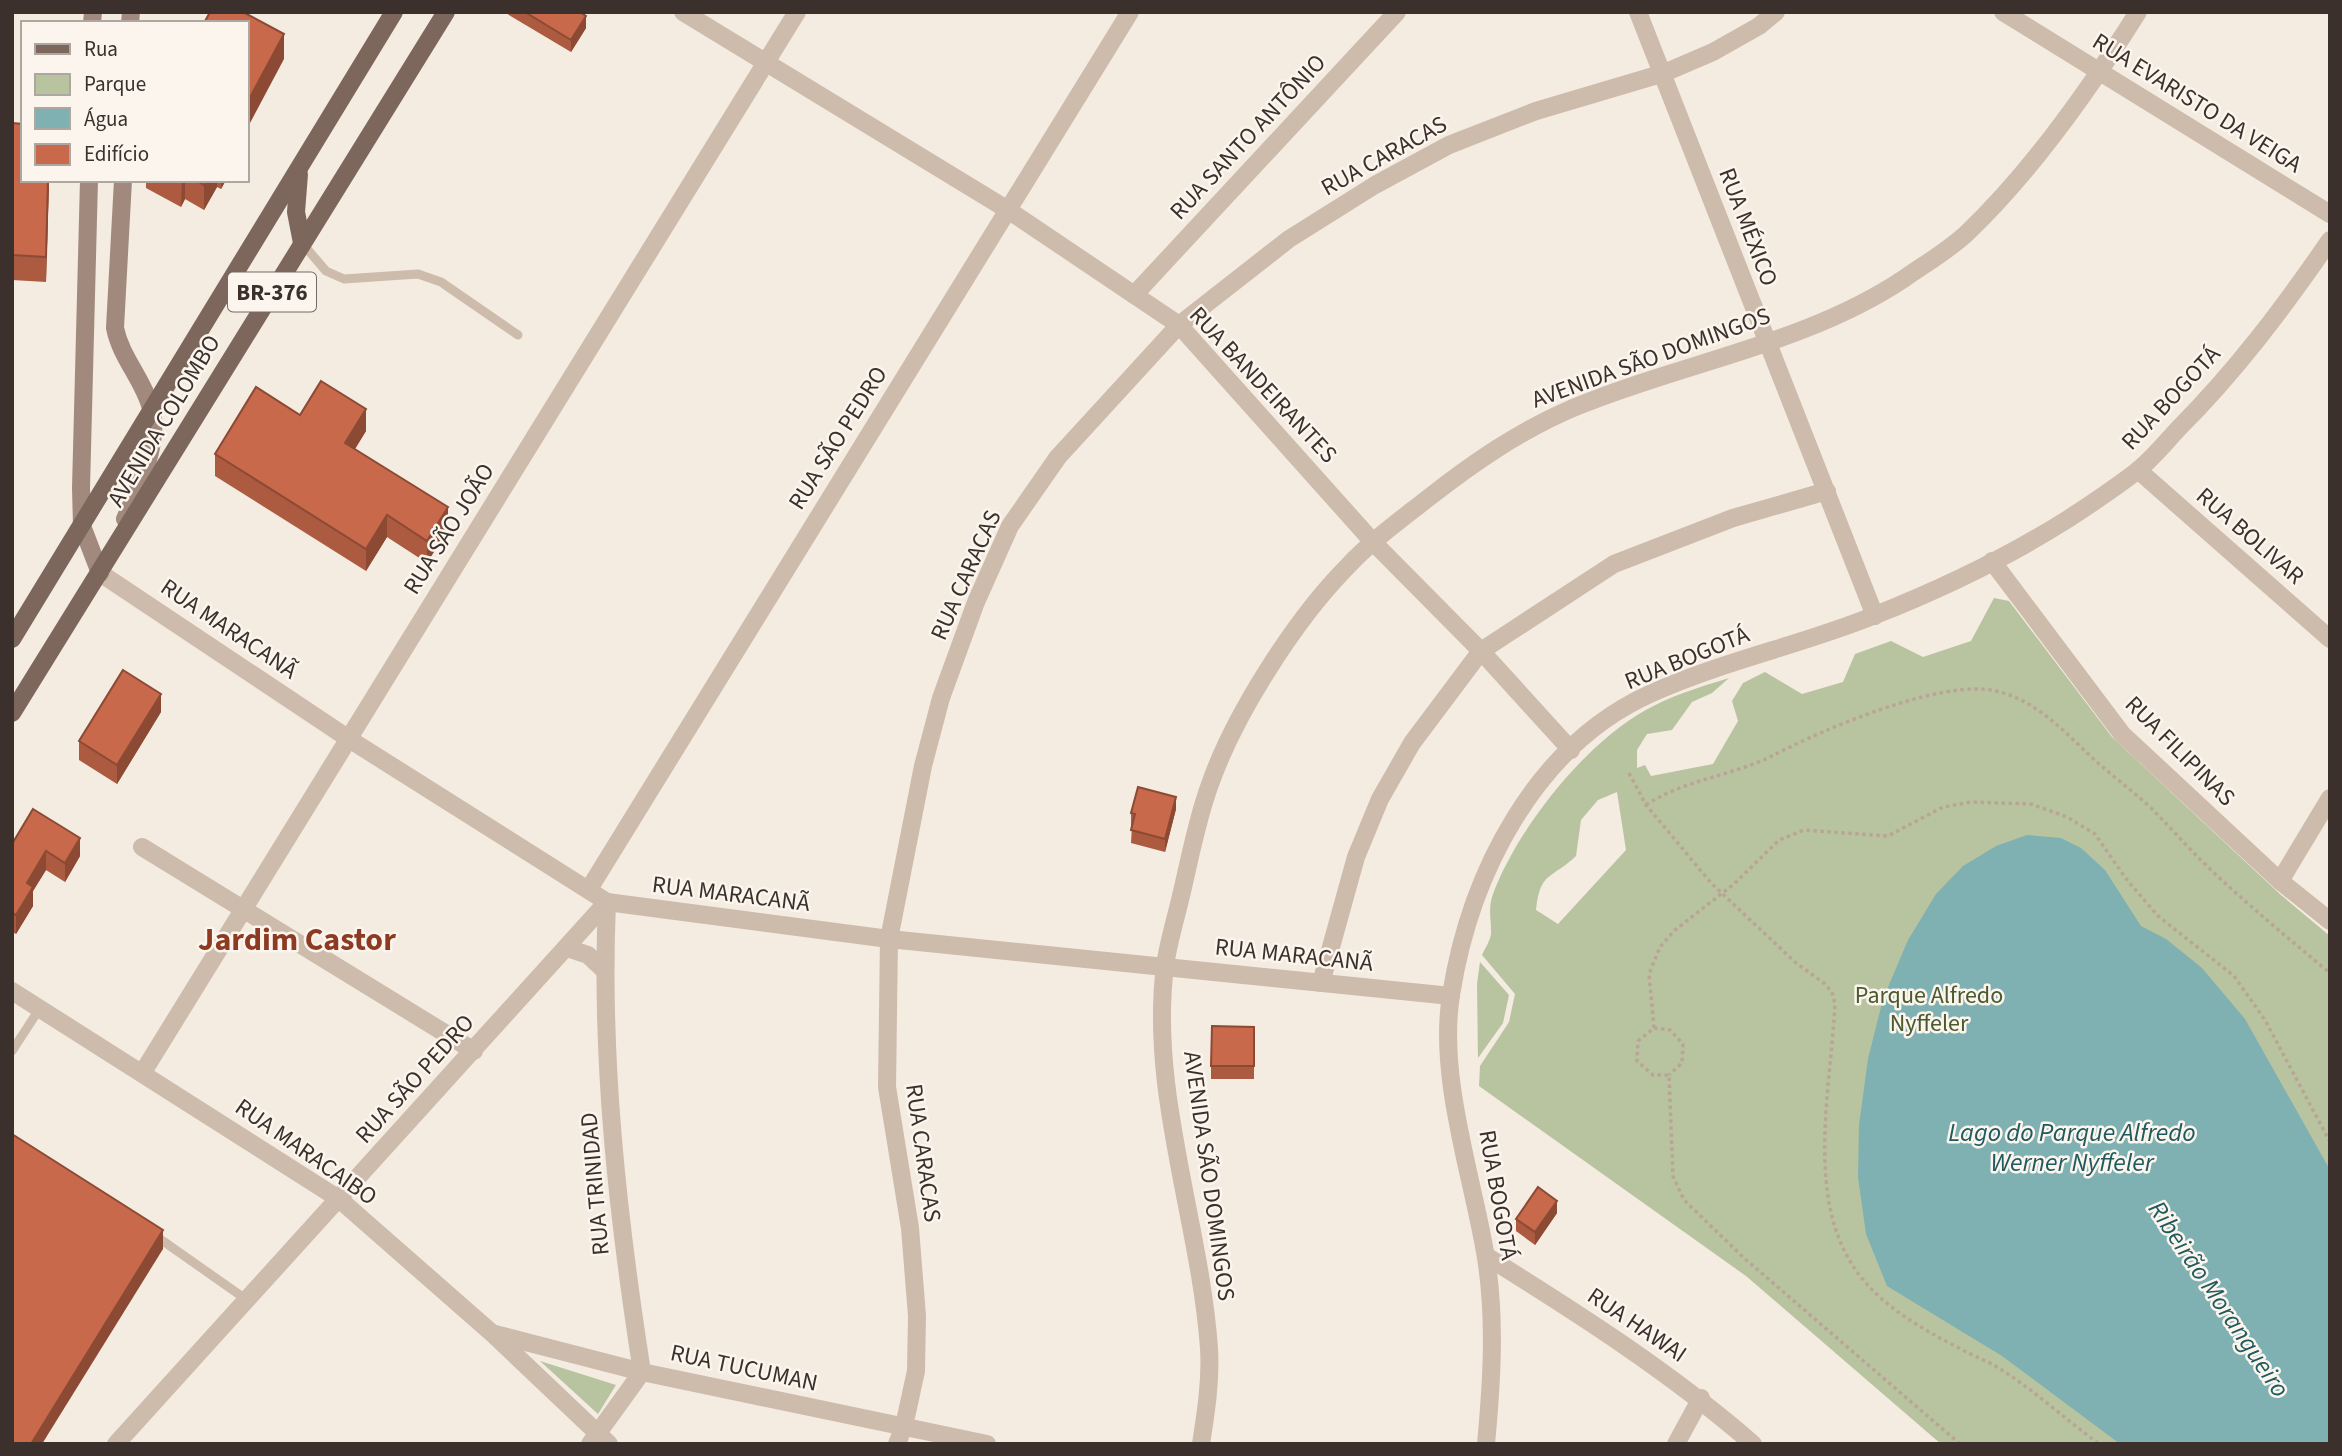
<svg xmlns="http://www.w3.org/2000/svg" width="2342" height="1456" font-family="'Source Sans 3',sans-serif">
<rect width="100%" height="100%" fill="#f4ebe1"/>
<!-- green -->
<g fill="#b8c4a0" fill-rule="evenodd">
<path d="M1994,598L2009,601L2112,737L2281,895L2330,936V1444H1941L1746,1276L1479,1086L1480,1066L1509,1022L1515,994L1482,955C1485,948 1492,938 1491,931C1491,917 1488,908 1493,894C1518,828 1583,746 1644,711C1670,696 1700,687 1729,678L1712,693L1692,702L1672,730L1647,734L1637,750V768L1645,765L1651,776L1713,764L1738,721L1732,701L1743,683L1765,672L1802,694L1843,682L1855,654L1891,641L1923,657L1971,641ZM1617,792L1626,850L1558,924L1536,910C1540,871 1552,879 1576,856L1581,820L1598,800Z"/>
<path d="M1480,962L1509,995L1503,1023L1478,1058L1477,984Z"/>
<path d="M540,1361L616,1385L598,1414Z"/>
</g>
<!-- water -->
<path fill="#7fb0b2" d="M2027,835L2061,838L2081,848L2105,870L2141,926L2166,939L2202,968L2245,1019L2330,1170V1444H2120L2002,1356L1887,1286L1866,1234L1858,1177L1859,1125L1868,1059L1883,999L1908,940L1936,894L1963,866L1996,846Z"/>
<g fill="none" stroke-linecap="round" stroke-linejoin="round">
<!-- path -->
<g stroke="#b9a596" stroke-width="3.5" stroke-dasharray="3.5 3.5" stroke-linecap="butt">
<path d="M1629,773L1646,805L1712,884L1796,963L1824,983L1832,992L1835,1004C1832,1061 1821,1122 1826,1179C1834,1272 1881,1308 1959,1348C1971,1355 1985,1360 1997,1367C2033,1389 2065,1419 2099,1444"/>
<path d="M1646,805C1685,779 1733,776 1774,755C1822,730 1942,678 1996,691C2039,701 2067,735 2098,763C2115,778 2134,792 2151,808C2171,828 2189,849 2210,869C2248,905 2289,939 2330,973"/>
<path d="M1654,1028L1670,1030L1683,1044L1682,1063L1669,1075"/>
<path d="M1960,1444L1744,1258L1684,1200L1673,1176L1669,1075H1653L1637,1061L1638,1041L1654,1028L1649,974L1660,947L1675,930L1734,884L1779,840L1804,830L1888,836L1943,807L1971,802L2031,804L2067,817L2095,834L2127,880L2158,916L2234,976L2265,1020L2330,1142"/>
</g>
<!-- service -->
<g stroke="#cdbbac" stroke-width="9">
<path d="M302,243L326,271L344,279L418,274L441,282L518,335"/>
<path d="M12,1051L40,1008"/>
<path d="M153,1234L247,1300"/>
</g>
<!-- minor -->
<g stroke="#cdbbac" stroke-width="18">
<path d="M683,12L1008,210L1179,325L1373,542L1481,651L1571,750"/>
<path d="M1638,12L1875,616"/>
<path d="M2003,12L2330,214"/>
<path d="M1134,295L1397,12"/>
<path d="M2138,470L2330,639"/>
<path d="M1992,561L2122,734L2280,881L2330,921"/>
<path d="M100,573L349,739L607,902L889,939L1451,996"/>
<path d="M142,847L474,1051"/>
<path d="M2280,881L2330,798"/>
<path d="M589,889L1130,12"/>
<path d="M567,948L588,955L604,970"/>
<path d="M1321,983L1356,857L1380,799L1412,743L1481,651L1614,564L1733,518L1827,491"/>
<path d="M12,991L339,1199L493,1334L609,1444"/>
<path d="M143,1072L797,12"/>
<path d="M1486,1256C1579,1314 1670,1372 1753,1444"/>
<path d="M495,1334L642,1372L987,1444"/>
<path d="M116,1444L607,902"/>
<path d="M590,1444L642,1372C618,1218 600,1059 607,902"/>
<path d="M897,1444L904,1426L916,1371L917,1316L910,1228L887,1087L889,939L923,766L941,698L976,602L1010,526L1058,457L1179,325L1289,239L1375,185L1449,145L1536,111L1664,73L1713,52L1759,26L1776,12"/>
<path d="M1486,1444C1492,1380 1496,1315 1485,1252C1471,1171 1438,1076 1451,995C1470,874 1535,745 1652,693C1723,661 1801,645 1873,616C1939,590 2008,557 2068,519C2091,504 2115,488 2137,471C2152,459 2165,443 2178,429C2236,371 2284,307 2330,240"/>
<path d="M1676,1444L1701,1398"/>
</g>
<!-- tertiary -->
<path stroke="#cdbbac" stroke-width="18" d="M1201,1444C1206,1412 1211,1380 1209,1348C1200,1222 1149,1092 1165,966C1168,944 1175,921 1180,900C1189,863 1196,823 1209,787C1233,717 1294,621 1346,568C1370,542 1399,521 1427,499C1473,463 1519,431 1573,408C1683,362 1805,345 1905,278C1925,264 1949,250 1967,233C2031,172 2091,87 2138,12"/>
<!-- secondary -->
<g stroke="#a18a7d" stroke-width="18">
<path d="M92,23L93,12"/>
<path d="M130,23L131,12"/>
<path d="M89,180L81,488L82,526L100,573"/>
<path d="M123,180L115,328C121,358 143,379 151,408C161,440 138,490 125,519"/>
</g>
<!-- primary -->
<g stroke="#7d675c" stroke-width="18">
<path d="M299,174L296,212L302,243"/>
<path d="M12,639L394,12"/>
<path d="M12,713L446,12"/>
</g>
</g>
<!-- wall -->
<g fill="#ac5a40">
<path d="M504,12H580L586,28L571,52Z"/>
<path d="M12,123L23,180H49L46,282L12,280Z"/>
<path d="M146,180H226L221,189L217,187L204,210L185,199L181,207L146,188Z"/>
<path d="M300,415L366,431L355,449L448,529L427,563L387,537L366,571L215,476V454Z"/>
<path d="M161,712L117,784L79,760V741Z"/>
<path d="M1176,809L1165,852L1131,843L1132,826H1131V813Z"/>
<path d="M12,844L80,856L65,882L46,870L33,891V906L16,934L12,932Z"/>
<path d="M1254,1027V1079H1211V1066Z"/>
<path d="M1557,1213L1535,1245L1516,1231V1219Z"/>
</g>
<!-- shaded-wall -->
<g fill="#8c4a34">
<path d="M586,16V28L571,52V40Z"/>
<path d="M284,34V59L250,123V137L247,143V103Z"/>
<path d="M48,180H49L46,282V257Z"/>
<path d="M182,180H185V199L181,207Z"/>
<path d="M207,180H217V187L204,210V185Z"/>
<path d="M221,180H226L221,189Z"/>
<path d="M366,409V431L345,465V443Z"/>
<path d="M448,507V529L427,563V541Z"/>
<path d="M387,515V537L366,571V549Z"/>
<path d="M161,694V712L117,784V765Z"/>
<path d="M1176,797V809L1165,852V839Z"/>
<path d="M80,838V856L65,882V863Z"/>
<path d="M46,851V870L33,891V906L16,934V915L27,883Z"/>
<path d="M1557,1201V1213L1535,1245V1232Z"/>
<path d="M163,1230V1249L42,1444H31Z"/>
</g>
<!-- building -->
<g fill="#c8694b" stroke="#8c4a34" stroke-width="2">
<path d="M210,12H243L284,34L247,103V23H204Z"/>
<path d="M525,12H580L586,16L571,40Z"/>
<path d="M12,123L23,124V180H48L46,257L12,255Z"/>
<path d="M196,180H207L204,185Z"/>
<path d="M321,381L366,409L345,443L448,507L427,541L387,515L366,549L215,454L256,387L300,415Z"/>
<path d="M123,670L161,694L117,765L79,741Z"/>
<path d="M1138,787L1176,797L1165,839L1131,830L1135,814L1131,813Z"/>
<path d="M33,809L80,838L65,863L46,851L27,883L33,887L16,915L12,913V844Z"/>
<path d="M1212,1026L1254,1027V1066H1211Z"/>
<path d="M12,1134L163,1230L31,1444H12Z"/>
<path d="M1538,1187L1557,1201L1535,1232L1516,1219Z"/>
</g>
<g text-anchor="middle" dominant-baseline="central" stroke-width="5" stroke-linejoin="round" paint-order="stroke">
<!-- shield labels -->
<rect fill="#fbf5ee" stroke="#756b66" stroke-width="2" x="228" y="272.5" width="88" height="39" rx="5"/>
<g font-size="23" font-weight="bold" fill="#3b302b">
<text x="272" y="292">BR-376</text>
</g>
<!-- street labels -->
<g font-size="24" fill="#3b302b" stroke="#fbf5ee">
<text transform="translate(2197 103) rotate(32)">RUA EVARISTO DA VEIGA</text>
<text transform="translate(1248 137) rotate(-47)">RUA SANTO ANTÔNIO</text>
<text transform="translate(1384 156) rotate(-29)">RUA CARACAS</text>
<text transform="translate(1748 227) rotate(69)">RUA MÉXICO</text>
<text transform="translate(1651 358) rotate(-20)">AVENIDA SÃO DOMINGOS</text>
<text transform="translate(1263 385) rotate(47)">RUA BANDEIRANTES</text>
<text transform="translate(2171 398) rotate(-47)">RUA BOGOTÁ</text>
<text transform="translate(164 421) rotate(-59)">AVENIDA COLOMBO</text>
<text transform="translate(838 438) rotate(-58)">RUA SÃO PEDRO</text>
<text transform="translate(449 529) rotate(-58)">RUA SÃO JOÃO</text>
<text transform="translate(2250 536) rotate(41)">RUA BOLIVAR</text>
<text transform="translate(966 575) rotate(-66)">RUA CARACAS</text>
<text transform="translate(229 629) rotate(34)">RUA MARACANÃ</text>
<text transform="translate(1687 658) rotate(-22)">RUA BOGOTÁ</text>
<text transform="translate(2180 751) rotate(45)">RUA FILIPINAS</text>
<text transform="translate(731 894) rotate(7)">RUA MARACANÃ</text>
<text transform="translate(1294 955) rotate(6)">RUA MARACANÃ</text>
<text transform="translate(415 1079) rotate(-48)">RUA SÃO PEDRO</text>
<text transform="translate(306 1152) rotate(35)">RUA MARACAIBO</text>
<text transform="translate(923 1153) rotate(82)">RUA CARACAS</text>
<text transform="translate(1209 1176) rotate(82)">AVENIDA SÃO DOMINGOS</text>
<text transform="translate(595 1184) rotate(-95)">RUA TRINIDAD</text>
<text transform="translate(1498 1195) rotate(80)">RUA BOGOTÁ</text>
<text transform="translate(1637 1325) rotate(34)">RUA HAWAI</text>
<text transform="translate(744 1368) rotate(12)">RUA TUCUMAN</text>
</g>
<!-- park labels -->
<g font-size="24" fill="#4a5a2e" stroke="#fbf5ee">
<text x="1929" y="995">Parque Alfredo<tspan x="1929" dy="28">Nyffeler</tspan></text>
</g>
<!-- water labels -->
<g font-size="26" font-style="italic" fill="#1f5a5e" stroke="#fbf5ee">
<text x="2072" y="1132">Lago do Parque Alfredo<tspan x="2072" dy="30">Werner Nyffeler</tspan></text>
<text transform="translate(2219 1299) rotate(56)">Ribeirão Morangueiro</text>
</g>
<!-- district labels -->
<g font-size="32" font-weight="bold" fill="#8c3b22" stroke="#fbf5ee">
<text x="297" y="940">Jardim Castor</text>
</g>
</g>
<!-- border -->
<rect width="2342" height="1456" fill="none" stroke="#3b302b" stroke-width="28"/>
<!-- legend -->
<rect x="21" y="21" width="228" height="161" fill="#fbf5ee" stroke="#aea6a0" stroke-width="2"/>
<rect x="35" y="44" width="35" height="10" fill="#7d675c" stroke="#aea6a0" stroke-width="2"/>
<text x="84" y="56" font-size="21" fill="#3b302b">Rua</text>
<rect x="35" y="74" width="35" height="21" fill="#b8c4a0" stroke="#aea6a0" stroke-width="2"/>
<text x="84" y="91" font-size="21" fill="#3b302b">Parque</text>
<rect x="35" y="108" width="35" height="21" fill="#7fb0b2" stroke="#aea6a0" stroke-width="2"/>
<text x="84" y="126" font-size="21" fill="#3b302b">Água</text>
<rect x="35" y="144" width="35" height="21" fill="#c8694b" stroke="#aea6a0" stroke-width="2"/>
<text x="84" y="161" font-size="21" fill="#3b302b">Edifício</text>
</svg>
